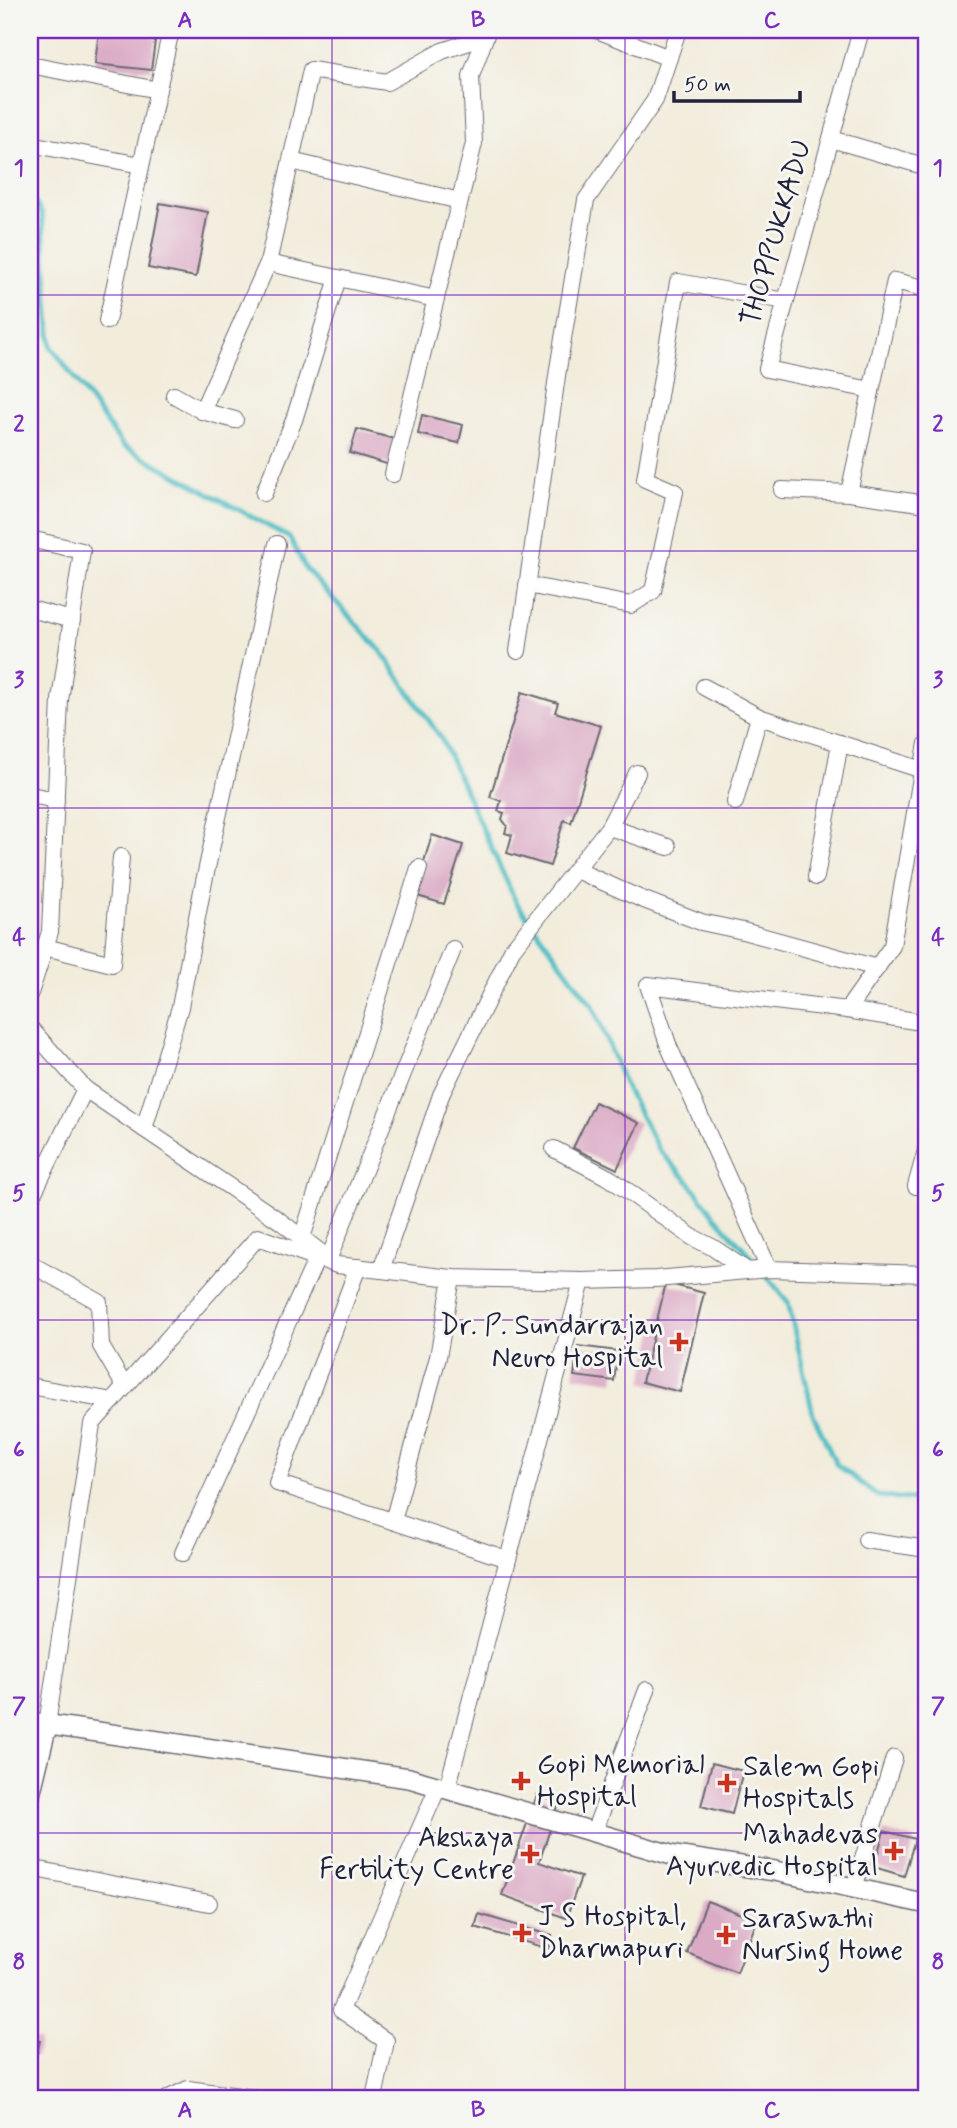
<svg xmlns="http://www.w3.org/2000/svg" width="957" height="2128" font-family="Mynerve,sans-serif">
<rect width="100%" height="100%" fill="#f6f6f2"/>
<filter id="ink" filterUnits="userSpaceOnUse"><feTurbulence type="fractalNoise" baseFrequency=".0143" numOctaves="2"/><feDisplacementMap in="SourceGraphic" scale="14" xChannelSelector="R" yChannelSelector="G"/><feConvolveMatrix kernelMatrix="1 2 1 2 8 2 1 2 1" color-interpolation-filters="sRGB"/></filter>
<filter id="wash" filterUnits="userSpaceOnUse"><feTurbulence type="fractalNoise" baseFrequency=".00686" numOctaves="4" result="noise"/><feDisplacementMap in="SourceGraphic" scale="28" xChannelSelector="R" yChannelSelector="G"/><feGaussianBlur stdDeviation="1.57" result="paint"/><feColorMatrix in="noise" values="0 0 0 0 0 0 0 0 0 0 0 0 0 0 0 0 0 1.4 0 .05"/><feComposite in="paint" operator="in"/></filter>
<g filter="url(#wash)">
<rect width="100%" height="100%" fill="#f2ecdb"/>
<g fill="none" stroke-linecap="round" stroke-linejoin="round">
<!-- stream -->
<g stroke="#50bec5" stroke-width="5">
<path d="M30,194L42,214L51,346L123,446L290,538L305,568L381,651L441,738L516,902L594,1008L625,1086L659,1150L689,1182L714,1215L759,1266"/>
<path d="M765,1274L788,1302L813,1414L836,1464L878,1496L927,1501"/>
</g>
</g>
<g id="blocks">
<!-- building -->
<g fill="#dbabc6">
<path d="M99,30L156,34L151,70L95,64Z"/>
<path d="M160,203L208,212L196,277L148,268Z"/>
<path d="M422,415L463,425L459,443L418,434Z"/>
<path d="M357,429L398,440L390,465L350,453Z"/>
<path d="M522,692L558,703L555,712L601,726L571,823L564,820L550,866L507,853L512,835L505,833L507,826L502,819L504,813L498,811L501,801L490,797Z"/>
<path d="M432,835L463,845L444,904L414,895Z"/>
<path d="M595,1102L639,1123L617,1169L573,1148Z"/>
<path d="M666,1283L704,1293L680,1392L642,1382Z"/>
<path d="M578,1346L618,1351L614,1381L574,1376Z"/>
<path d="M712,1763L743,1771L732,1814L701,1806Z"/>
<path d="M537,1795L559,1803L539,1862L581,1877L566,1918L502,1895Z"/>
<path d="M884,1831L915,1839L904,1876L874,1867Z"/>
<path d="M707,1901L757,1920L737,1973L687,1953Z"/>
<path d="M479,1914L552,1936L549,1949L475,1927Z"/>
<path d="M30,2038L40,2041L36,2057L30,2055Z"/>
</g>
</g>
</g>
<g filter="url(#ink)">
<use href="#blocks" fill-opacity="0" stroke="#6b6973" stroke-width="2"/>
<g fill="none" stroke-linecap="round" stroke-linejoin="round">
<!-- minor casing -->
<g stroke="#6b6973" stroke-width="18">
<g id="minor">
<path d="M597,30L669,58"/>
<path d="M861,30L767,369L871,390"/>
<path d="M30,65L158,90"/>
<path d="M831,139L927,167"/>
<path d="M30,151L35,145L141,165"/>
<path d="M291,161L460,201"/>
<path d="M436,299L268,263L311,70L387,82L442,51L485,37"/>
<path d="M107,321L171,30"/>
<path d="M174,395L202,411L235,420"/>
<path d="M202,411L268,263"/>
<path d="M393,474L474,143L471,76L487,32"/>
<path d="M782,490L849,493L927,504"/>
<path d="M264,493L294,420L338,278"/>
<path d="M849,493L895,281L927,289"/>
<path d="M30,539L82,551L60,700L50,932L30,993"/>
<path d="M527,585L631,605L653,591L675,492L645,479L678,282L786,301"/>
<path d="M30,609L72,620"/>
<path d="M518,651L558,369L586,200L655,100L678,30"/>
<path d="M704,687L759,717L922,770"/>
<path d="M927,743L892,946L847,1010L927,1023"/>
<path d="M30,795L56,800"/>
<path d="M735,802L759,717"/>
<path d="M609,827L668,847"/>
<path d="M576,870L639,898L701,922L743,931L877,968"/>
<path d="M816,877L840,743"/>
<path d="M45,947L112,964L121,857"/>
<path d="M30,1028L85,1089L280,1221L324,1255"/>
<path d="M144,1129L180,1007L202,891L277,544"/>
<path d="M554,1149L611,1179L692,1237L712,1247L746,1270"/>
<path d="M916,1186L927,1147"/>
<path d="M30,1200L85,1089"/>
<path d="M302,1238L419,868"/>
<path d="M329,1258L453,949"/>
<path d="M30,1261L34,1266L99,1302L101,1346L125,1387"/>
<path d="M358,1267L277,1483L507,1559"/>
<path d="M769,1269L669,1047L648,985L847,1010"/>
<path d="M381,1270L441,1095L512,950L609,827L637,773"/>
<path d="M30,1386L113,1401"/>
<path d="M393,1521L438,1357L452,1278"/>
<path d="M866,1540L927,1549"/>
<path d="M183,1553L317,1258"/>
<path d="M47,1725L92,1424L258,1237L337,1265L452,1278L582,1281L656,1279L769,1269L927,1274"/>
<path d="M447,1789L582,1281"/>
<path d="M594,1832L647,1690"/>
<path d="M30,1868L209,1903"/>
<path d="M854,1888L894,1758"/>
<path d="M169,2098L188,2089L253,2098"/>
<path d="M374,2098L386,2041L341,2010L438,1787"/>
</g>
</g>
<!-- tertiary casing -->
<g stroke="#6b6973" stroke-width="22">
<g id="tertiary">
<path d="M30,1722L409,1778L675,1856L775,1871L927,1904"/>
<path d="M30,1795L47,1725"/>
</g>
</g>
<!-- minor -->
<use href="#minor" stroke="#fff" stroke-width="16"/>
<!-- tertiary -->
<use href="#tertiary" stroke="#fff" stroke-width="19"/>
</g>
</g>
<!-- grid -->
<path fill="none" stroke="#7b2cbf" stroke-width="2" stroke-opacity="0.55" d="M332,30V2098M625,30V2098M30,295H927M30,551H927M30,808H927M30,1064H927M30,1320H927M30,1577H927M30,1833H927"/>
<!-- markers -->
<g fill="#c8321e" stroke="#f6f6f2" stroke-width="2.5">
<path d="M675.5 1331.5h7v7h7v7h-7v7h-7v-7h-7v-7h7z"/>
<path d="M517.5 1770.5h7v7h7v7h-7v7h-7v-7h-7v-7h7z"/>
<path d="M723.5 1772.5h7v7h7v7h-7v7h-7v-7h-7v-7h7z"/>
<path d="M890.5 1840.5h7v7h7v7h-7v7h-7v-7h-7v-7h7z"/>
<path d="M526.5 1843.5h7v7h7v7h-7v7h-7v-7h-7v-7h7z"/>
<path d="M518.5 1922.5h7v7h7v7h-7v7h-7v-7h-7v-7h7z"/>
<path d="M722.5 1924.5h7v7h7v7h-7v7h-7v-7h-7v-7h7z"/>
</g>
<g text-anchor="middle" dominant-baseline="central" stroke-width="6" stroke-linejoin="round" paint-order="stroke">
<!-- street labels -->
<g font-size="28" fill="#22223b" stroke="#f6f6f2">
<text transform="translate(777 233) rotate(-74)">THOPPUKKADU</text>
</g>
<!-- poi labels -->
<g font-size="28" fill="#22223b" stroke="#f6f6f2" text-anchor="start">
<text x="663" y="1326" text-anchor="end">Dr. P. Sundarrajan<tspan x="663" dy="32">Neuro Hospital</tspan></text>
<text x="537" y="1765">Gopi Memorial<tspan x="537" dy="32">Hospital</tspan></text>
<text x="743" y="1767">Salem Gopi<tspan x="743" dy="32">Hospitals</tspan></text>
<text x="878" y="1835" text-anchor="end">Mahadevas<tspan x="878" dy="32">Ayurvedic Hospital</tspan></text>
<text x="514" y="1838" text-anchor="end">Akshaya<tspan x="514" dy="32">Fertility Centre</tspan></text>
<text x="538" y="1917">J S Hospital,<tspan x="538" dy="32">Dharmapuri</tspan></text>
<text x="742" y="1919">Saraswathi<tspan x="742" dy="32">Nursing Home</tspan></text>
</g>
</g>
<!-- margin -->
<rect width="957" height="2128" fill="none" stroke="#f6f6f2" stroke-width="77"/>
<!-- scale -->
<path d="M674 91v10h126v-10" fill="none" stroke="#22223b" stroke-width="3.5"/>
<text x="684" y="91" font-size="21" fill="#22223b" stroke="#f6f6f2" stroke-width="5" paint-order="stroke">50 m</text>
<rect x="38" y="38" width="880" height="2052" fill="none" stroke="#7b2cbf" stroke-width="2.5"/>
<g font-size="23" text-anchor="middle" font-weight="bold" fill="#7b2cbf">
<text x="185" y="27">A</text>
<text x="478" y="27">B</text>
<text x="772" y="27">C</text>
<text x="19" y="175">1</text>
<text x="938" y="175">1</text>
<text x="19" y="431">2</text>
<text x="938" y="431">2</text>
<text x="19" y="687">3</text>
<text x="938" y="687">3</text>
<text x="19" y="944">4</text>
<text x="938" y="944">4</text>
<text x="19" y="1200">5</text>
<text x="938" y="1200">5</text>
<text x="19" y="1457">6</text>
<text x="938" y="1457">6</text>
<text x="19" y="1713">7</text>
<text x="938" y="1713">7</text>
<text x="19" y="1969">8</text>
<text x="938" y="1969">8</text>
<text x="185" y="2117">A</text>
<text x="478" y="2117">B</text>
<text x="772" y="2117">C</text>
</g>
</svg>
